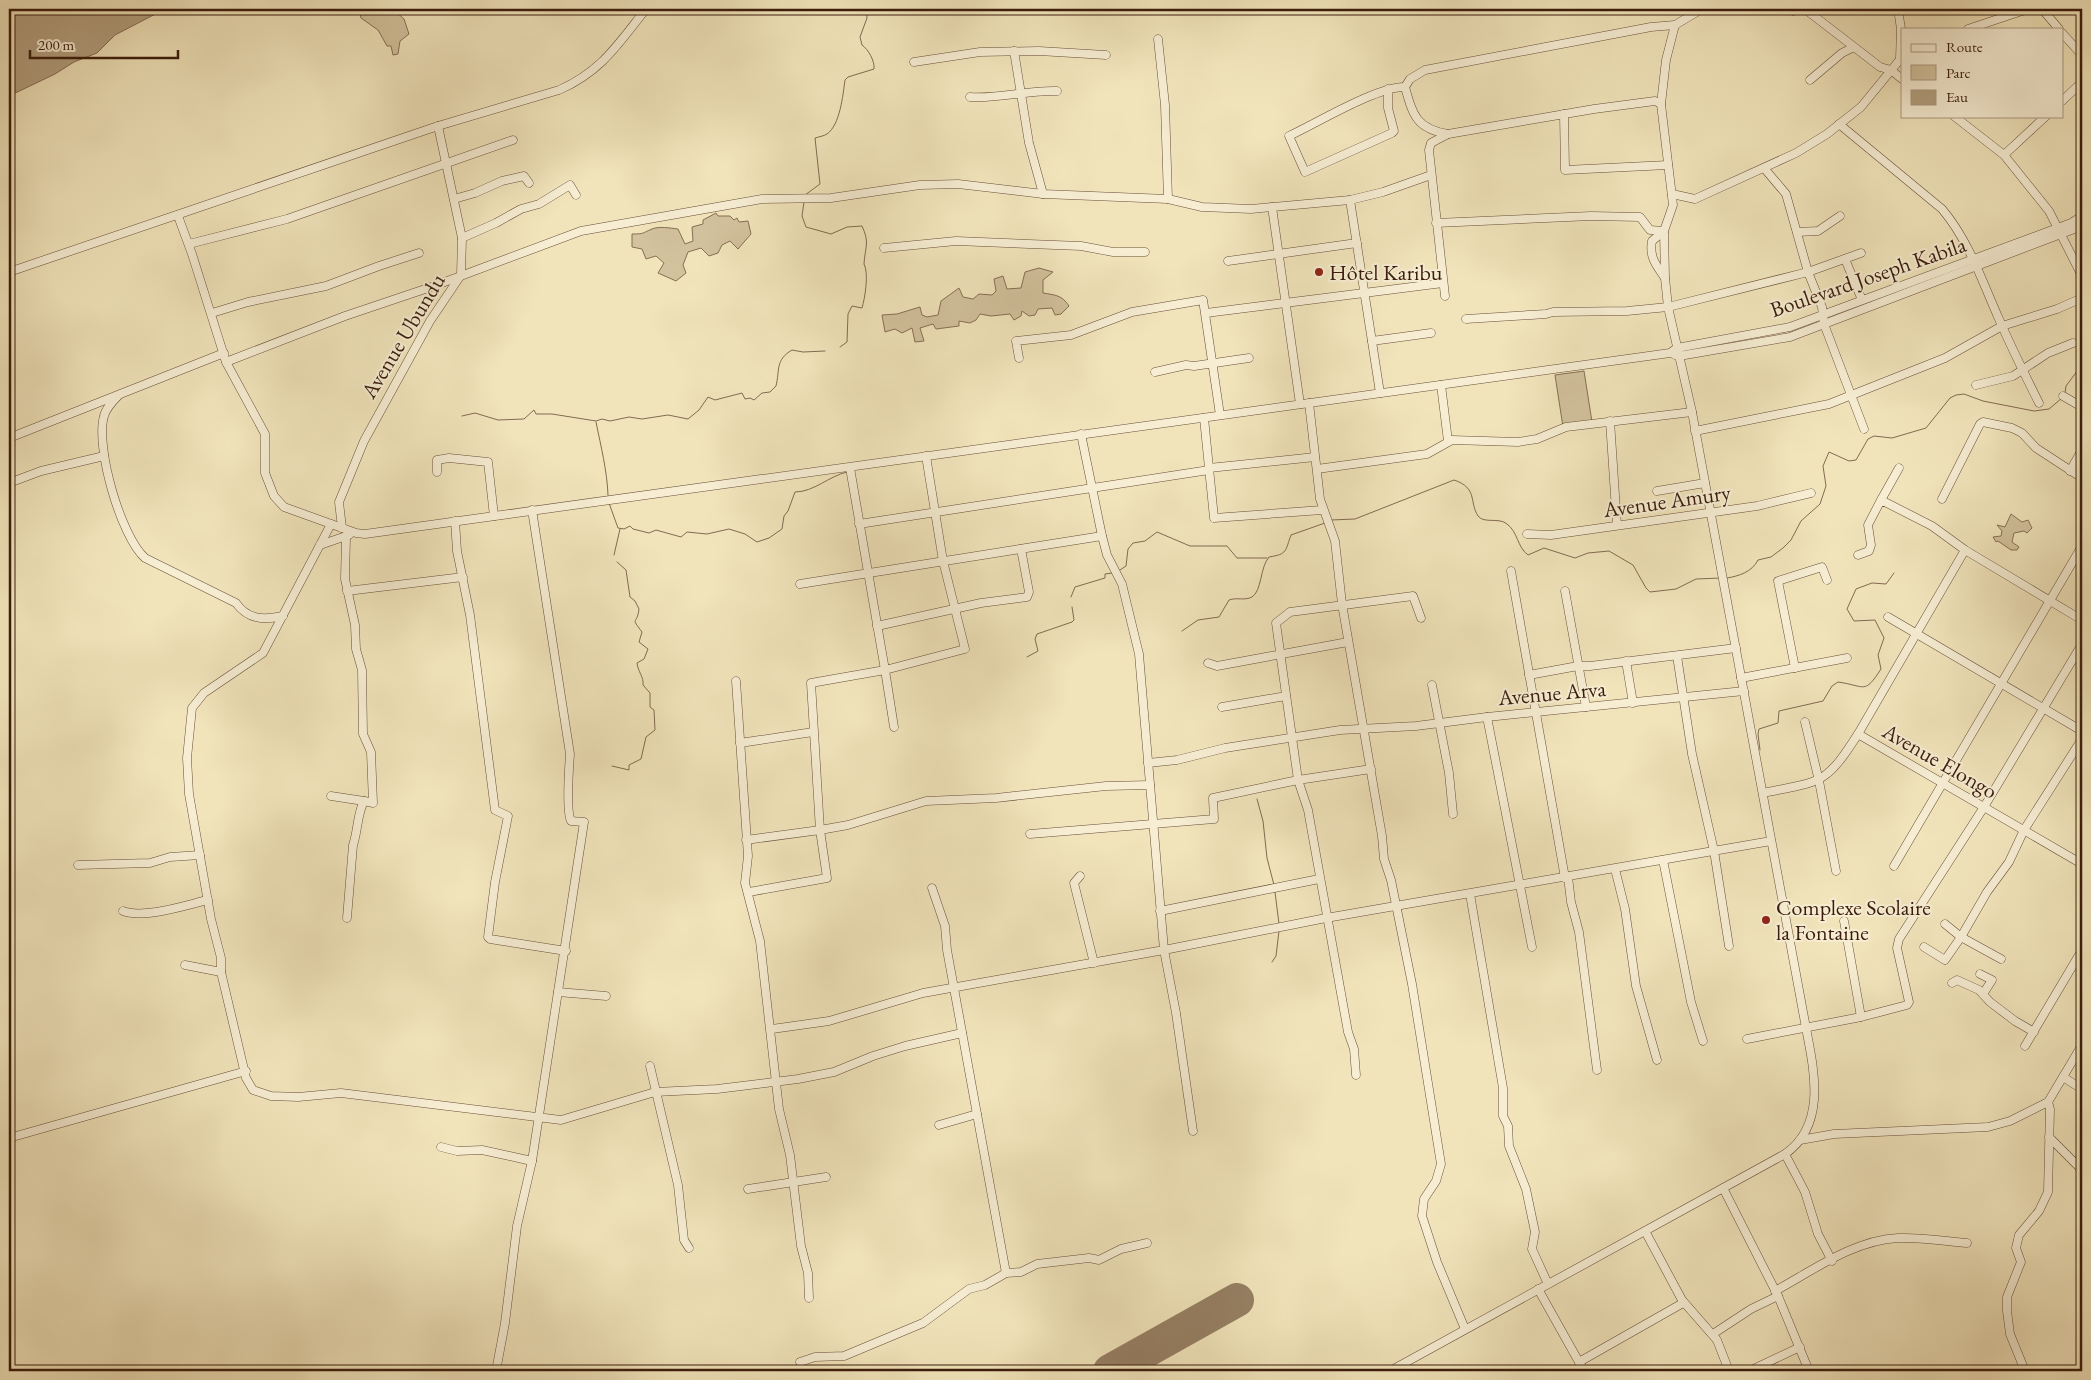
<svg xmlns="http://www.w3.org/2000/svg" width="2091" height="1380" font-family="'EB Garamond',serif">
<rect width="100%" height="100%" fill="#f1e4bb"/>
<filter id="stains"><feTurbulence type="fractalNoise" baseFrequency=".004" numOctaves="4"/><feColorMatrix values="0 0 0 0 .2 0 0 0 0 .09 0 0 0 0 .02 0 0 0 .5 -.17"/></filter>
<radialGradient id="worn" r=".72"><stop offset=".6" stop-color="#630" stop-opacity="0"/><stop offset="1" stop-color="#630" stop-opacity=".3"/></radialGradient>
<!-- green -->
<g fill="#d2c29d" stroke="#866f54">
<path d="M359,9H393L404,19L409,34L400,41L398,54L393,55L391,46H387L378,30L361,18Z"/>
<path d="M716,213L718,216H730L734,220L737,218L739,222L748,221L751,234L738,249L730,241L722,245L718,253L709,256L701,248L688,252L683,265L686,273L676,281L658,273L664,263L656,256L646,259L642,249L632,247V234C645,234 642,233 652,229C659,226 670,228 678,229L685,244L693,241L692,227L703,224V220Z"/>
<path d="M1039,268L1053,272L1043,280V293C1055,295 1062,295 1069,306L1061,314L1055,315L1052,308L1038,309L1035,315L1029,316L1022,311L1021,316L1014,320L1010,314L991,316L980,314L976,320L970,323L959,321V326L936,329L933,324L920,328L924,341L915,342L912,328L902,333L895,329L885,332L882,315L897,314L920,307L922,315L927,317L938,315L941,301L959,288L963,297L973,299L979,294L992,295L996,291L994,279L1003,276L1007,289L1021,288L1025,272Z"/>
<path d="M1584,371L1592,422L1563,427L1555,375Z"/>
<path d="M2011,514L2022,522L2028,520L2032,528L2027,533L2024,531L2014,533L2012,542L2019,547L2017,550H2011L1998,541L1996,542L1993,537L2001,536L2002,531L1997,525L2005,527Z"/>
</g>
<!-- water -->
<path fill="#b3a080" stroke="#836b52" d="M9,9H165L115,35L97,53L74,62L55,74L9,96Z"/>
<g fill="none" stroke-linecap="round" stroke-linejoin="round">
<!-- stream -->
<g stroke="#836b52" stroke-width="1">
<path d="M805,195L820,184L815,138C818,137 824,136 827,134C840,125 843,95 845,80L848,77L874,69C875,61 868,49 862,45L860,37L867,18L866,9"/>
<path d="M804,202L802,216L806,227L831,234L847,227L862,226C870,243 865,247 864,264C869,273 865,298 862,308L852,306L848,314L847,342L840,347"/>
<path d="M2065,393L2066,386L2078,370H2082"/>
<path d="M462,416L475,413L498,420L524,419L534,410L536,414H552L596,421L602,419L610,421L629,417L642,419L668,415L688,419L699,410L708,397L715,400L742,393L745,399L750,398L754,400L762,393L770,392L776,386C780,370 775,360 792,350L803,352L825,351"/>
<path d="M596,422C601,447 607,470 608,495"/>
<path d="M609,503L618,528L624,529L630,526L633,529L649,533L656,530L681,537L687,532L707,534L729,529L745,534L757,542L769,538L782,529L784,516L788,511L795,492C814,492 829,476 847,472"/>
<path d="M1331,520L1355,519L1454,480C1478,488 1469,502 1478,516C1484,524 1499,517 1507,524C1518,532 1517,547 1528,555L1544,548L1575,558L1588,553L1609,551L1633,565L1646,588L1650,592L1676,589L1696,579L1721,578"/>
<path d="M614,555L620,529"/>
<path d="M1120,570L1126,566L1128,549L1133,543L1145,541L1157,532L1190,546H1227L1237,558H1267"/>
<path d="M1727,578C1739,576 1752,572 1758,560L1771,557L1783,548L1791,540L1801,521L1820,504L1826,486L1823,466L1829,452L1849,461L1856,460L1868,439L1874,436L1892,438L1926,428L1950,398L1956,395L1964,394L1983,401L2034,411L2049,409L2062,398"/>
<path d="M1071,597L1075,587L1105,578V574L1112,573"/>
<path d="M1182,631L1198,620L1219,617L1229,600C1237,597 1244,601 1252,597C1262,591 1260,567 1269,557C1288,554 1285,551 1291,535L1325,523"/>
<path d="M1027,657L1038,651L1035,639L1037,634L1072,622L1074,620L1072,607"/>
<path d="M1760,750L1758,734L1759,729L1778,723L1779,711L1823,701L1832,686L1838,682C1866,686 1864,695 1881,669L1878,655L1884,638L1875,620L1854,621L1847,609L1856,589L1872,583L1886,584L1894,573"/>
<path d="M612,766L629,770V765L641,759L646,737L655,730L654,710L650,707V693L643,685C644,677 638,672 637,663L644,659L648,649L639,642L642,632C630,616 637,626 639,609L635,601L630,597L626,570L617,562"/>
<path d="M1257,799L1263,821L1267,858L1274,885"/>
<path d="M1275,892L1279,924"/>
<path d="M1272,962L1276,956L1279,931"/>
</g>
<!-- runway -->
<path stroke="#968064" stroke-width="34" d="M1110,1371L1237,1300"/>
<!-- minor casing -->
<g stroke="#684e38" stroke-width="9">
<g id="minor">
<path d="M785,9L786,10"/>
<path d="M1805,9L1880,67L1891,70L1902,79"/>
<path d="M1898,9L1901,29L1900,59"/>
<path d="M2042,9L2059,29"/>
<path d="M1793,11L1799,9"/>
<path d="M1968,29L2028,9"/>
<path d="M2062,33L2082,55"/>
<path d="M1158,39L1165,105L1168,199"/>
<path d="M1014,51L1029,143L1043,194"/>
<path d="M914,62L980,52L1039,51L1106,55"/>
<path d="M1810,80L1842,53L1854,47"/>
<path d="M1388,89V108L1394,131L1392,133L1305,172L1289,136C1317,123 1378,86 1405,87"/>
<path d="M970,97C1000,99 1027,90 1057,91"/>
<path d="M2062,101L2082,82"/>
<path d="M1564,114L1565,170L1668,165"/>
<path d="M1954,116L2004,155L2049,211L2082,276"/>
<path d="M1839,124L1942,209C1969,241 1982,281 1999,319C2011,347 2025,375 2039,403"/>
<path d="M1448,134C1417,129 1413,116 1405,87L1410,79L1425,70L1651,27L1675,25"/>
<path d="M2004,155L2046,116"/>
<path d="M1764,168L1786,194L1808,272L1822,307L1824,324L1864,429"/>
<path d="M1672,194L1695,199L1796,153L1827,134L1861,107L1902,57"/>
<path d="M454,199L475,193L502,181L524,176L529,183"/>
<path d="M1350,200L1380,393"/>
<path d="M1272,207L1300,404"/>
<path d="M178,216L192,254L226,362L265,434V473L274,496L284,507L356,533L365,534L1670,353L1677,348L1790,327L2071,223L2082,216"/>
<path d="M1436,223L1591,216L1640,217L1650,230L1664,231"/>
<path d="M1664,231L1652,241C1649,257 1656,265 1665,278"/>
<path d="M1797,232L1818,231L1840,216"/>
<path d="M462,238L496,223L521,209L539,204L570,185L576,195"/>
<path d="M189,244L287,219L513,140"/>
<path d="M884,248L956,241L1081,246L1113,252H1145"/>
<path d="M1845,259L1862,300"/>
<path d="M1228,261L1357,243"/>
<path d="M9,272L438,126L559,90C602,71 618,44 646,9"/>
<path d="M1445,296L1429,150L1431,143L1448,134L1594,109L1655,101L1661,104"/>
<path d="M212,313L248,302L326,286L379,266L419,253"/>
<path d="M1206,313L1443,283"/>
<path d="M1466,319L1546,314L1553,312L1627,311L1668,307L1808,272L1861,253"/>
<path d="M1372,341L1431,333"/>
<path d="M1675,355L1679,356L1790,337L2082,226"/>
<path d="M1019,358L1016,341L1071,335L1132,312L1203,300L1220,415"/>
<path d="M226,362L345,316L434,286L581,231L762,199L831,198L920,185L958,184L1043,194L1168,199L1202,207L1251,209L1350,200L1383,192L1431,175"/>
<path d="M1155,372L1186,365L1194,366L1249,358"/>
<path d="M1441,385L1448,441"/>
<path d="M1976,385L2013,376L2048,353L2073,343"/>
<path d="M119,395C113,401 106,408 104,416C95,447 121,537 145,558L236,603C248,620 264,620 283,616"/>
<path d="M2063,396L2082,407"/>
<path d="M1309,403L1320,499L1335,541L1342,604L1382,836L1384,859L1391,880L1412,984L1441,1164L1436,1181L1424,1199L1422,1216L1437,1262L1465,1329"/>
<path d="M1204,418L1214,518L1322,510"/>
<path d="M1610,421L1617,525"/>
<path d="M1695,431L1829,404L1945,358L2002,326L2057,309L2082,298"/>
<path d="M9,438L224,353"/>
<path d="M850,468L885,670L965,649L943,561L926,456"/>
<path d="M1209,468L1315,457"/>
<path d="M1317,469L1427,454L1452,440L1518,442L1537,439L1566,427L1692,412"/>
<path d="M2070,471L2082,450"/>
<path d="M437,472V460L449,458L488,462L494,516"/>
<path d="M9,483L41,471L104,456"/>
<path d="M1657,491L1705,483"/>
<path d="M1942,499L1980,424L1983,422L2012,428L2022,433L2036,448L2082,478"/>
<path d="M1881,500L1899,468"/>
<path d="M455,521L457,551L470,615L495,810L508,816L495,882L488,937L490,939L566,951"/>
<path d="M331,524L263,653L204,693L192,708L187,758L189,794L211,919L221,958V972L246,1078L253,1090L271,1096L298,1097L341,1093L561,1120L655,1092L717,1089L798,1079L834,1072L873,1056L905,1046L962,1033"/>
<path d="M859,524L1209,470"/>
<path d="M342,528L339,502L364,441L430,321L461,275L462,238L438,126"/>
<path d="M1527,534L1551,535L1757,506L1811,493"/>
<path d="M346,537L345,579L355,625L356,649L362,670L363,734L371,752L373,803L364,801C357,814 358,831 353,845L347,918"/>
<path d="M320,545L349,535"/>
<path d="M1858,555L1869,551L1871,545L1868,525L1881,500L1932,526L1965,550L2082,620"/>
<path d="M1511,571L1565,878"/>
<path d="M800,584L1102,536"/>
<path d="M347,591L463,577"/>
<path d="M1565,591L1586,707"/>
<path d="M1888,617L2082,731"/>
<path d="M877,626L981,603L1027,597L1029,592L1021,549"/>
<path d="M1677,656L1692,754L1714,851L1729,946"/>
<path d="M1626,661L1633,703"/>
<path d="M1208,663L1217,666L1348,642"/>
<path d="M1795,668L1778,581L1822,567L1827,580"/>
<path d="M1529,675L1578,666H1590L1736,648"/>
<path d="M1741,678L1847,658"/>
<path d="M736,681L748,856L745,883L760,941L779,1109L790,1155L801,1246L808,1273L809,1298"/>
<path d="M1432,685L1449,773L1453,814"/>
<path d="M1222,707L1286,696"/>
<path d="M1487,717L1532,947"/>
<path d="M1805,722L1819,781L1836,871"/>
<path d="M894,727L885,670L811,683L820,830L848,825L926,801L996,798L1106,786L1150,785"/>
<path d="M1858,734L1965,550"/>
<path d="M740,743L813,732"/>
<path d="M1148,763L1177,760L1225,748L1340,730L1416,726L1487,717L1744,691"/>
<path d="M1763,793C1821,781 1825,786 1858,734L2082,864"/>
<path d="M331,796L364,801"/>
<path d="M1030,834L1214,819L1213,798L1298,780L1371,769"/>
<path d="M746,840L820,830L827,878L749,892"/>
<path d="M1663,860L1691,1002L1703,1041"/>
<path d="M78,865L150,863L170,857L200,855"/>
<path d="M1894,866L2082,546"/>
<path d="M1615,869L1625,909L1636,986L1657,1060"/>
<path d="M1080,876L1074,883L1094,963"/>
<path d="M1568,877L1571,902L1579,932L1597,1070"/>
<path d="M932,888L945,926L947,950L1006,1273"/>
<path d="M1470,894L1503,1088V1116L1508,1126L1509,1146L1526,1189L1535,1232L1532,1249L1548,1284"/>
<path d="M123,911C144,919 186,905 208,900"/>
<path d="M1160,911L1319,879"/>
<path d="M1844,921L1861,1017"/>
<path d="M1945,924L1961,937L1987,892L2009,862L2024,830L2082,739"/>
<path d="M1924,947L1945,960L1961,937L2001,959"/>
<path d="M185,965L221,972"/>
<path d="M1980,974L1992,980L1983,994"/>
<path d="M1952,983L1957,980L1979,990L1990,1002L2015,1021L2034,1032"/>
<path d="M558,992L606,996"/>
<path d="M772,1029L829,1021L923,993L1164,950L1139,654L1122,584L1107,555L1102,536L1081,434"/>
<path d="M1747,1039L1861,1017L1907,1005L1909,1002L1897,948L1899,939L1984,807L2082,644"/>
<path d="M2025,1046L2082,950"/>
<path d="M650,1066L678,1185L684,1240L689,1248"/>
<path d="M1356,1075L1354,1049L1348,1032L1308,810L1298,780L1276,623L1290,612L1413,596L1421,618"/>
<path d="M2063,1077L2082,1089"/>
<path d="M939,1125L977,1114"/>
<path d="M1193,1131L1176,1013L1164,950L1326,918L1771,841"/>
<path d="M2049,1137L2082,1170"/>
<path d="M9,1138L246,1071"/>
<path d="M1800,1140L1834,1134L1988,1127L2010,1121L2048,1102L2082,1045"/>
<path d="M441,1147L457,1151L482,1150L532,1161"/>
<path d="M1785,1154L1805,1192L1818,1234L1832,1261"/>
<path d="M1723,1188L1778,1296L1809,1371"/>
<path d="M748,1189L826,1177"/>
<path d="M1645,1231L1682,1300L1717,1340L1729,1371"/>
<path d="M1538,1289L1584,1371"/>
<path d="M1775,1291C1812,1271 1854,1240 1898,1238C1920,1237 1944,1241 1967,1243"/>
<path d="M1713,1334L1751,1309L1778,1296"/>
<path d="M800,1362L815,1357L844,1356L923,1323L969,1289L985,1285L1006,1273L1021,1272L1037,1264L1089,1258L1099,1260L1121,1249L1147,1243"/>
<path d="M1579,1362L1683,1303"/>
<path d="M496,1371L505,1323L517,1226L532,1161L584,822L571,821C566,811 569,768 570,754L532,510"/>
<path d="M1390,1371L1785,1154C1827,1125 1814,1070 1806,1028L1692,412L1668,307L1665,278L1664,231L1673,205L1661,104L1666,60L1675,25L1702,9"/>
<path d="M1749,1371L1800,1347"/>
<path d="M2025,1371L2010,1334L2007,1311V1297L2021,1262L2016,1248L2019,1235L2039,1211L2048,1192L2050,1109L2048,1102"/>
</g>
</g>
<!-- minor -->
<use href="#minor" stroke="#f6edd3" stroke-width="8"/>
</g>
<!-- markers -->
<g fill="#8f2418" stroke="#f6edd3" stroke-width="2">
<circle cx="1319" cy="272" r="5"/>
<circle cx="1766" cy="920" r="5"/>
</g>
<g text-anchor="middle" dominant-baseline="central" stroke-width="4" stroke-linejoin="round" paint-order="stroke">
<!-- poi labels -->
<g font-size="22" fill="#3b1c0c" stroke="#f6edd3" text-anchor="start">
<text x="1329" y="272">Hôtel Karibu</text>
<text x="1776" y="907">Complexe Scolaire<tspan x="1776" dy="25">la Fontaine</tspan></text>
</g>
<!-- street labels -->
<g font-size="22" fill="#3b1c0c" stroke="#f6edd3">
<text transform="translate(1868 277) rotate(-19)">Boulevard Joseph Kabila</text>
<text transform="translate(403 336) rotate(-59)">Avenue Ubundu</text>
<text transform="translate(1667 501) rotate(-8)">Avenue Amury</text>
<text transform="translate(1552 693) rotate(-5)">Avenue Arva</text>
<text transform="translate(1940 761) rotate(30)">Avenue Elongo</text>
</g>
</g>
<!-- margin -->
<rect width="2091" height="1380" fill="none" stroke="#f1e4bb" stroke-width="30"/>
<rect x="10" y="10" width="2071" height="1360" fill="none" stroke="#3b1c0c" stroke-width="2.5"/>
<rect x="15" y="15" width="2061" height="1350" fill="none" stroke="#3b1c0c"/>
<!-- legend -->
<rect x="1901" y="28" width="162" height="90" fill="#f6edd3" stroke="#ab9983"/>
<rect x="1911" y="44" width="25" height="8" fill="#f6edd3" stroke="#ab9983"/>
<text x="1946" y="52" font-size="15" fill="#3b1c0c">Route</text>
<rect x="1911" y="65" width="25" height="15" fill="#d2c29d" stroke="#ab9983"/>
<text x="1946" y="78" font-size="15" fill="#3b1c0c">Parc</text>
<rect x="1911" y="90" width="25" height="15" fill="#b3a080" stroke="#ab9983"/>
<text x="1946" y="102" font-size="15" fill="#3b1c0c">Eau</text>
<!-- scale -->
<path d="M30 50v8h148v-8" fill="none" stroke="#3b1c0c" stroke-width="2.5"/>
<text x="38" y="50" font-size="15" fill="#3b1c0c" stroke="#f6edd3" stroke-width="4" paint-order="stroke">200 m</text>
<rect width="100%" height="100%" filter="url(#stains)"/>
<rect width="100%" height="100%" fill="url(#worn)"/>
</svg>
